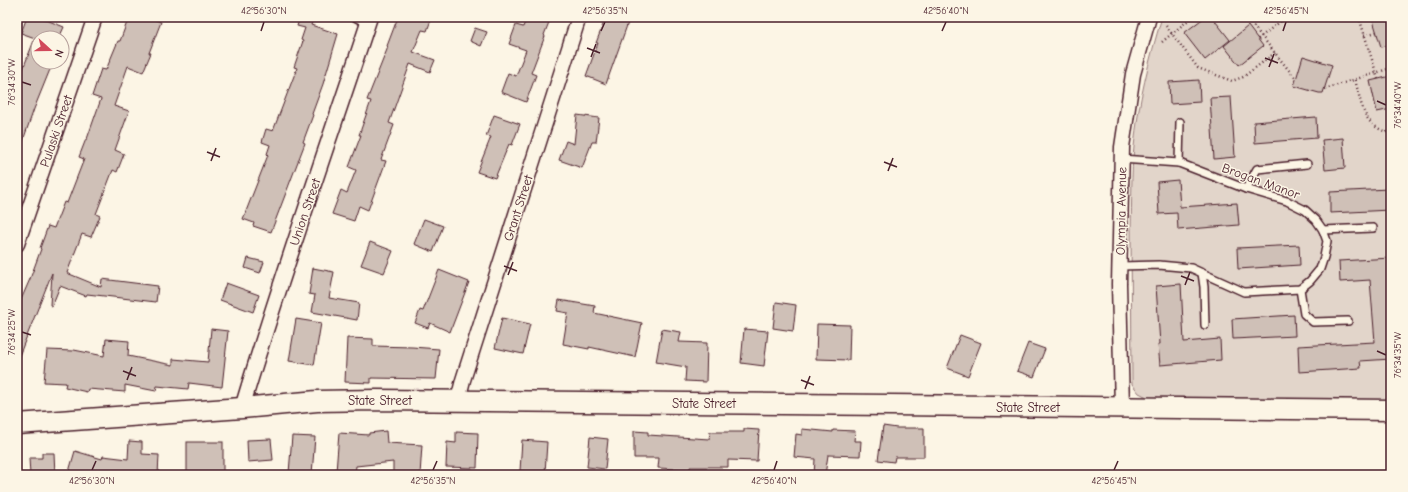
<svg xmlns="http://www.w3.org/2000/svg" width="1408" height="492" font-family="'Comic Neue',sans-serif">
<rect width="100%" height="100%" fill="#fcf5e5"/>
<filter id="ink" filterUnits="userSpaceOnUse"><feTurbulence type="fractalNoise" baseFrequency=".025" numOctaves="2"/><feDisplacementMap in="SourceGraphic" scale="8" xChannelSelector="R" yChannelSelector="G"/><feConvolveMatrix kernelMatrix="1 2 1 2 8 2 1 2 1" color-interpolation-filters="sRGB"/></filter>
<g filter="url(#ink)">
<!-- green -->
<path fill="#e2d5ca" stroke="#967a7a" d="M1162,17H1391V400L1149,398L1139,393L1132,384C1132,332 1131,281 1131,229C1132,202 1131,174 1134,147C1138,103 1149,60 1162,17Z"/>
<!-- building -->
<g fill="#cfc0b7" stroke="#4a1f2b">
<path d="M27,17H39L64,27L59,38H38V62H53L34,109L19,152L17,151V84L35,38L21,33Z"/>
<path d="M129,17H148L161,22L149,53H151L143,72L128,66L114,106L129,111L115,150L124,154L117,172L113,170L96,214L100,216L91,237L82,234L67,273L101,287L102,279L158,286L156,302L87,294L86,296L60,286L52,306L50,305L52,273L17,361V301L20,302L30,279L41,249L40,248L48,226L54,228L64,202L67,203L84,159L79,157L86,139H87L101,99L92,96L101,69L106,70L118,41H120Z"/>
<path d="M300,17H314L311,25L338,34L323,84L312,114L313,115L303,142L305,143L271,232L253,226L254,223L243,219L268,155L267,154L270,145L262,142L266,129L273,131L297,68L294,67L303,41L301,40L305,28L297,26Z"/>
<path d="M398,17H432L427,31L422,30L413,52L435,60L430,72L410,64L389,123L394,125L381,160L386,161L368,210L359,206L354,221L332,214L341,190L347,193L356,170L349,167L361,135H359L371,101L367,100L388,47L387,46Z"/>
<path d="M527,17H551L544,35L545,36L531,73L536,75L526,102L501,92L508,73L516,76L526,50L509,44L516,25L523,27Z"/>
<path d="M606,17H630L606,84L586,76L598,43H596Z"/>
<path d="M1205,17H1212L1230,40L1205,60L1184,33Z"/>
<path d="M1372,17H1391V44L1381,47Z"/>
<path d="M1248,26L1263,46L1239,65L1224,46Z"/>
<path d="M475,28L487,32L481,46L470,41Z"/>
<path d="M1303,56L1332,65L1323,93H1319L1294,86Z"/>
<path d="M1391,76V109L1377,112L1370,81Z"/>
<path d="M1199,80L1200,102L1170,104L1169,82Z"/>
<path d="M1231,97L1235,157L1214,159L1210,98Z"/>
<path d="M494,115L520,124L512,145L509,144L495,178L477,172L491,137L486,136Z"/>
<path d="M577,115L599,118L596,142H592L582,168L559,160L566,141L574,144Z"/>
<path d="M1316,117L1317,138L1255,143L1254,122Z"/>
<path d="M1343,138L1345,168L1325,170L1322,140Z"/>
<path d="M1178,180L1180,207L1237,203L1239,225L1178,230L1177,213L1159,214L1157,182Z"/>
<path d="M1389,189L1390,210L1330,213V192Z"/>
<path d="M424,219L443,226L433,252L414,244Z"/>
<path d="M370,242L393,251L384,273L361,265Z"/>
<path d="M1299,245L1300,265L1238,269L1237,248Z"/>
<path d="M248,258L264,262L260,273L245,268Z"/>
<path d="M1391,258V359L1360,361L1361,368L1299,372L1298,346L1375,342L1370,280L1340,282L1339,261Z"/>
<path d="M313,268L334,272L329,298L359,303L357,320L312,312L315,295L309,294Z"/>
<path d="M439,270L469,282L450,332L430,323L428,328L415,323L420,310L423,311Z"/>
<path d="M226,283L259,295L253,312L220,300Z"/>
<path d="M1181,284L1184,342L1220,339L1221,360L1160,365L1158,344H1160L1156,286Z"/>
<path d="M559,300L595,306L594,313L642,323L635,357L589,347V349L563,344L568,313L557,311Z"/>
<path d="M776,302L796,305L793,331L773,328Z"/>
<path d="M1294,315L1295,336L1233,339L1232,319Z"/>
<path d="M502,318L530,324L523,354L495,348Z"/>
<path d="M296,319L321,323L314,365L289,361Z"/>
<path d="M817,324L850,325L849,360L816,359Z"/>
<path d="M211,329L228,331L222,387L189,383L188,389L157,386L156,391L125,385V392L88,389L87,392L65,387L66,383L44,382L47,350L73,351L74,350L104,356L106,339L129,341L128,356L173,365V359L208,362Z"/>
<path d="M662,329L681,332L679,342L707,343L706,382L685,381L686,367L656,362Z"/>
<path d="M744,329L768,331L764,366L741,363Z"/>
<path d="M960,335L981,343L968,376L947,368Z"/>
<path d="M347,338L373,339V346L412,347L439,349L436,379L371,378V383L345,382Z"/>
<path d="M1028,343L1045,349L1034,377L1017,371Z"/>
<path d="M883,426L897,428H924V457H895L894,462L878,460Z"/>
<path d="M744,429L759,430L757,461L728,460V467H690V470L658,468L659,458H634V431L648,432V435L709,439L710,432H744Z"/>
<path d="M802,429L833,432V430L855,431L854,441H861L860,456L828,455L825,475H814L815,459L794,457L796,434L802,435Z"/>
<path d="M386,431L387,443L422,445L420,475H393V462L356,466L355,473L336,472L339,433L369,435V433Z"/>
<path d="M456,432L478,433L477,468L446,467L447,442L456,443Z"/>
<path d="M292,436L315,437L312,474L289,473Z"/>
<path d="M590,437L608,439L605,469L587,467Z"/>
<path d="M271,439L273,460L248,462L247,440Z"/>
<path d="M522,440L547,442L545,473L520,471Z"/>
<path d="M129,441L142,442V454L159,455L158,475L122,472L121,475H68L75,451L102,459L103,456L128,459Z"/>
<rect x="187" y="442" width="36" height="33"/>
<path d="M42,453H54L55,475H30L29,458H42Z"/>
</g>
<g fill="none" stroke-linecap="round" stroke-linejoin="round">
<!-- service casing -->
<g stroke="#4a1f2b" stroke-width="10">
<g id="service">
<path d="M355,17L368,24"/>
<path d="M1179,163L1180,122"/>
<path d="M1246,189L1257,169L1307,164"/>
<path d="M1323,230L1373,228"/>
<path d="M1120,266L1159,265L1191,268L1244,292L1300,289L1310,281L1320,269L1324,257L1327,241L1323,230L1316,220L1305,210L1287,201L1246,189L1179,163L1121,159"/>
<path d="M1202,273L1204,287L1205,325"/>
<path d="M1300,289L1304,314L1313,322L1348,321"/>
</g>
</g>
<!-- minor casing -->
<g stroke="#4a1f2b" stroke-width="17">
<g id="minor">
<path d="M17,244L95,17"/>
<path d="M458,400L463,380L579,17"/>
<path d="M242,408C281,277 327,147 370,17"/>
<path d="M1122,408L1119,284L1122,147L1133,74L1149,17"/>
</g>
</g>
<!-- secondary casing -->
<g stroke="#4a1f2b" stroke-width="23">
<path id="secondary" d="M17,424L242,408L317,401L376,400L1391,410"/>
</g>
<!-- path -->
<g stroke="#4a1f2b" stroke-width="2.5" stroke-dasharray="1 3" stroke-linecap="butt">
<path d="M1246,17L1296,79"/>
<path d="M1359,17L1378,79"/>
<path d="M1166,26L1198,68L1232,81L1243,77L1275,53"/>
<path d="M1364,35L1377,32"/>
<path d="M1258,39L1286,17"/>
<path d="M1162,42L1192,17"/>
<path d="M1355,80C1362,104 1362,127 1391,133"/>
<path d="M1325,89L1391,68"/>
</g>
<!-- service -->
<use href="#service" stroke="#fcf5e5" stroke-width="7"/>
<!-- minor -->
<use href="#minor" stroke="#fcf5e5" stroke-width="14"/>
<!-- secondary -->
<use href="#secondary" stroke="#fcf5e5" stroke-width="20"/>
</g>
</g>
<!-- ticks -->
<path fill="none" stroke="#4a1f2b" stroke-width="1.5" d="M261,31L264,22M601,31L605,22M942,31L946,22M1283,31L1286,22M587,48L600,53M591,57L596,44M1265,58L1278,63M1269,67L1274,54M22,82L31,85M1377,101L1386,105M207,152L220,157M211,161L216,148M884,162L897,167M888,171L893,158M504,266L517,271M508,275L513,262M1181,276L1194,281M1185,285L1190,272M22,332L31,335M1377,351L1386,355M123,371L136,376M127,380L132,367M801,380L814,385M805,389L810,376M92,470L96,461M433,470L437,461M774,470L777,461M1114,470L1118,461"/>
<g text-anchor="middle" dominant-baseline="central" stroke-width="3" stroke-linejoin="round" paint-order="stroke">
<!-- street labels -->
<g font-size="13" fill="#4a1f2b" stroke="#fcf5e5">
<text transform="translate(56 131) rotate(-71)">Pulaski Street</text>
<text transform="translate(1261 181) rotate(20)">Brogan Manor</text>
<text transform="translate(518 208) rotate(-72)">Grant Street</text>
<text transform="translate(1121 211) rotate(-89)">Olympia Avenue</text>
<text transform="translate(305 212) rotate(-71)">Union Street</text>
<text x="380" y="400">State Street</text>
<text x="704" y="403">State Street</text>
<text x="1028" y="407">State Street</text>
</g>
</g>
<!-- margin -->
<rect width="1408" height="492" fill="none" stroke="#fcf5e5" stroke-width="44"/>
<!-- north arrow -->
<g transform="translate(50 50) rotate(111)"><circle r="19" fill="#fcf5e5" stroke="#b59f9b"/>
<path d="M0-3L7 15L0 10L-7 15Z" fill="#d1495b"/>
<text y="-6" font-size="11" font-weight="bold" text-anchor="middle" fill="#4a1f2b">N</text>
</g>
<rect x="22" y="22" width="1364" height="448" fill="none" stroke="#4a1f2b" stroke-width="1.5"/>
<g font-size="10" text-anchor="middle" fill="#4a1f2b">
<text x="264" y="14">42°56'30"N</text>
<text x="605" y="14">42°56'35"N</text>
<text x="946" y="14">42°56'40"N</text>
<text x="1286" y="14">42°56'45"N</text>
<text transform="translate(11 82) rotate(-90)" y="4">76°34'30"W</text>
<text transform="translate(1397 105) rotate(-90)" y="4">76°34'40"W</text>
<text transform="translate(11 332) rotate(-90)" y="4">76°34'25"W</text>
<text transform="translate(1397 355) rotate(-90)" y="4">76°34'35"W</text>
<text x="92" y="484">42°56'30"N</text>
<text x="433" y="484">42°56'35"N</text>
<text x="774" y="484">42°56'40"N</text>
<text x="1114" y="484">42°56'45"N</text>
</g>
</svg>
